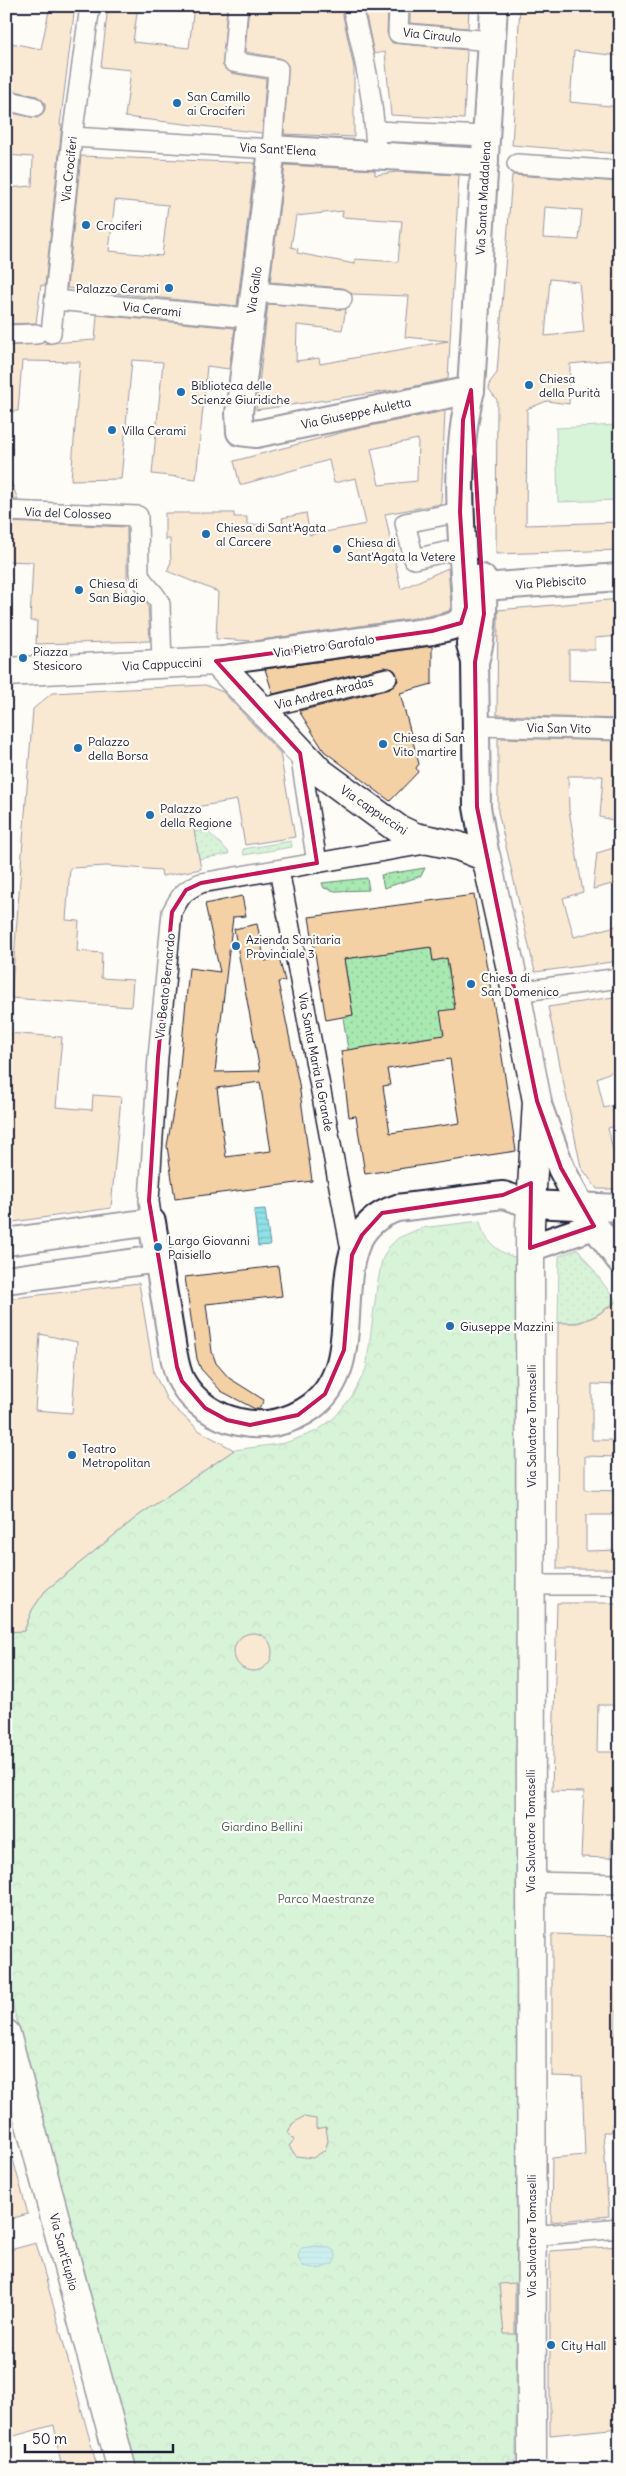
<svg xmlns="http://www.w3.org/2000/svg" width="626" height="2476" font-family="Delius,sans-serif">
<defs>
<pattern id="grass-dots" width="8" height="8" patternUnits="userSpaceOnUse" patternTransform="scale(1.25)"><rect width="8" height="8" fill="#a8e8b1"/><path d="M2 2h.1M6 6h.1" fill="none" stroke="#90c799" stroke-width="1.8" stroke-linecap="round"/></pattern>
<pattern id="park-crowns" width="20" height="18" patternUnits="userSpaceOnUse" patternTransform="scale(1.25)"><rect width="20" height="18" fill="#a8e8b1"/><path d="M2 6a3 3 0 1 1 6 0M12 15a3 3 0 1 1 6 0" fill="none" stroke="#90c799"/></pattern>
<pattern id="water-rules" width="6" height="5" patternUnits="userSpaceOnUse" patternTransform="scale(1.25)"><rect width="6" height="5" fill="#8fe1e7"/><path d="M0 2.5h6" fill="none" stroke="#7bc1c7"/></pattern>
</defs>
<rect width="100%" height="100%" fill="#fdfcf7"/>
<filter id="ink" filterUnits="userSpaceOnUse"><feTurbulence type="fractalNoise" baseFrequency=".02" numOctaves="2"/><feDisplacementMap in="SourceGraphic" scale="10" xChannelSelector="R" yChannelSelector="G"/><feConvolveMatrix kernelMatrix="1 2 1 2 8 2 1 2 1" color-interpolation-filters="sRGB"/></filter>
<g filter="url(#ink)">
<!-- grass -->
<g fill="url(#grass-dots)" stroke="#658576">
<path d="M206,830L228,851L229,854L199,859L194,832Z"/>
<path d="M291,841L292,847L244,855L243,849Z"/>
<path d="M425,868L421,876L384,888L381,875Z"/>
<path d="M367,878L369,890L335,891L324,888L322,883Z"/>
<path d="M431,947L433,961L447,958L455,1009L444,1035L348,1050L343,1017L353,1015L344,959Z"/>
<path d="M578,1249L616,1301C595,1317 585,1324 558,1323L559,1256Z"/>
</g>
<!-- park -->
<path fill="url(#park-crowns)" stroke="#658576" d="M480,1221C483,1240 500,1255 519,1258L516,2461L419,2470H135L6,1980V1632L24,1631L32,1610L45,1591L138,1516L234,1450L285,1443L317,1431L335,1417L352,1396L366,1369L377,1286L382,1260L388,1248L398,1238L421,1228Z"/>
<!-- pitch -->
<path fill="#a8e8b1" stroke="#658576" d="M620,425V500L558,502L556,428Z"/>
<!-- water -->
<g fill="url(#water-rules)" stroke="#6395a2">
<path d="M265,1209L270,1245L258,1246L254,1210Z"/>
<path d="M315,2246L328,2247L334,2251L336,2257L333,2264L318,2269L303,2266C298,2259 296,2255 302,2248Z"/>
</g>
<!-- building -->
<g fill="#f4d1a5" stroke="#22223b" fill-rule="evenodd">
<path d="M50,6H75L60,125H62L45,286L41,285L36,323L6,324V188L32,186L33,157L6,155V112L37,118L42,115L45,109V103L37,96L6,89V42L41,49Z"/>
<path d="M108,6H138L133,42L189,48L194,6H227L223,66L231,73L266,79L262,133L125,117L131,70L101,67Z"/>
<path d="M249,6H341L354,68V137L284,134L288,65L280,58L245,52Z"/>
<path d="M364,6H388L387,33L392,43L467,50L464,119L391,115L385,52L374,54Z"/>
<path d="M410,6H469L468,28L410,23Z"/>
<path d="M520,6H620V56L574,51L570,102L620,107V154L512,145Z"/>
<path d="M81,156L255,163L237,306L67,288ZM115,200L168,205L162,256L109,251Z"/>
<path d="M285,165L375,170V175L396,172L459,175L448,379L402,389L256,410L268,304L346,309L342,330L297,325L296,361L319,358L320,364L448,341L405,337L409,296L352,294L343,288L270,282ZM343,211L342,217L402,221L398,262L355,259V264L297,253L298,249L291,247L296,216Z"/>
<path d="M512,175L620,182V359L570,364L569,404L547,401L527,409L526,525L620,522V550L496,554L497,400L489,389L490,382L497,373ZM545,207L582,210L579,240L543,238ZM550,279L579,282L584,332L545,336Z"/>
<path d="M97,315L235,328L229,369L207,366L196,479L152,474L163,362L132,360L121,479L71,480L80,362L22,361L18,411H6V346L95,340Z"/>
<path d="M445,411L441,504L385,514L401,589L448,568L451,606L449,611L429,616L254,641L216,639L218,592L167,571L171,562L170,539H165V513H234V517H247V525L283,524L282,518L306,513L310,535L366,524L356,478L334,483L329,460L240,485L234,461L355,429ZM418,439L417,481L379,485L371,449Z"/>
<path d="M8,474L18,500H6V475Z"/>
<path d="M6,522L127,527V593L141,597L148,605L150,641L36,644L37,621H30L33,562L6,561Z"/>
<path d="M620,599V636L595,638V650H569V680L620,682V719L497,715L498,610Z"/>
<path d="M432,646V684L400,693L419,764L416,768L418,772L390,801L324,751L299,711L390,689L398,681L395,671L384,667L273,694L265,669Z"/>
<path d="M205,685L223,692L280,753L295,837L245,845L237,800L190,808L201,869L162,876L161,870L107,866L70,868L66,920L79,921L77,951L102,953L101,978L133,980L131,1007L11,998L33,709L52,693Z"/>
<path d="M498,738L620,741V822L600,817L603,776H568L569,810L583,892L563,898L574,937L620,925V961L535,972L498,812Z"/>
<path d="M620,846V882L593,889L597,853Z"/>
<path d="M474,895L497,1023L516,1151L365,1174L356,1116L349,1117L341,1051L444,1035L440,1011L455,1009L447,958L433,961L431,947L344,959L353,1015L326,1020L309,917ZM450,1059L460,1123L390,1133L383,1086L390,1085L387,1069Z"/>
<path d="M242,896L246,916L233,917L215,1072L260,1071L234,929L257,924L265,961L279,958L285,981L278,982L299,1084L312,1181L175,1199L167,1146L179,1077L189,968L220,972L205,904ZM260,1082L271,1151L226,1157L217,1088Z"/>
<path d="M620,996V1068L597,1078L604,1108L615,1105L619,1125L608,1128L615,1159L620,1158V1189H597L581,1167L548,1007Z"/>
<path d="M6,1033L62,1037L56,1107L92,1110L93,1095L121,1097L111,1208L6,1223Z"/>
<path d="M278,1266L282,1296L206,1304L212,1352L216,1363L229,1378L264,1400L259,1409H255L221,1391L201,1369L197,1359L185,1277Z"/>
<path d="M139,1283L154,1373L168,1402L200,1431L234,1450L138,1516L45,1591L32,1610L24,1631L6,1632V1299ZM40,1334L77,1342L72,1413L35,1410Z"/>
<path d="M620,1299V1385L592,1384V1440H620V1457L585,1456V1490L620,1491V1515H586V1551L620,1550V1569H557L558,1323H578L596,1316Z"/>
<path d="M557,1603H620V1705H598L597,1752H620V1793H614L611,1858L581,1857L584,1792L552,1791Z"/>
<circle cx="253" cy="1652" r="19"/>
<path d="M552,1934L620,1936L613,2088H620V2123H612V2132H603L609,2216L551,2222L552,2158L585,2155L582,2077L552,2076Z"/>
<path d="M303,2117L316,2119V2129L326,2127L328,2141L325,2150L313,2158L296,2156L289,2146L294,2140L288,2134L292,2124Z"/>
<path d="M11,2152L28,2214L6,2220V2153Z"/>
<path d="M36,2243L42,2264L98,2470H62L54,2425L14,2436L6,2409V2350L12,2349L6,2326V2251Z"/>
<path d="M620,2246V2428L550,2435V2251Z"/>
<path d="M515,2283V2334H504L499,2284Z"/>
</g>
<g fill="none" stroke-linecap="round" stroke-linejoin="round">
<!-- street casing -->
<g stroke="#22223b" stroke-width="22">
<g id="street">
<path d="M352,6C364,55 375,105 376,155"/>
<path d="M399,6L398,33L492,41"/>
<path d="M6,100L34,107"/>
<path d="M375,131L486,136"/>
<path d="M72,137L272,149L278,69L233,62L238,6"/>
<path d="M517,164L620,171"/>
<path d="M254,292L342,299"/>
<path d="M55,300L250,318"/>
<path d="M51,333L72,137L90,6"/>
<path d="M6,335L36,334"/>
<path d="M6,511L138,516L139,573C142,586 156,591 160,604L162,664"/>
<path d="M460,512L405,523L414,559L463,548"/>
<path d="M262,708L387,678"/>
<path d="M476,726L620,730"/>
<path d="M300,753L317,863"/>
<path d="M279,870L352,1255"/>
<path d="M516,992L620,978"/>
<path d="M152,1222L149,1201L158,1057L172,912C181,895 183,891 201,883L431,843"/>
<path d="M531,1585H620"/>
<path d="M530,1882L620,1884"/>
<path d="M531,2236L620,2228"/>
</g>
</g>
<!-- secondary casing -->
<g stroke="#22223b" stroke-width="30">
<g id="secondary">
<path d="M471,390L256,434L240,432L239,413L272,149L485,162"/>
<path d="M483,587L620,577"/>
<path d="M470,644L475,662L477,807L486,857"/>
<path d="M216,661L432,631C449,627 464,627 466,607C462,535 453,461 471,390L494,6"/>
<path d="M475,662C483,634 485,608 482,578"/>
<path d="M537,1102L561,1168L581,1207L620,1260"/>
<path d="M6,1242L152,1222C158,1258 164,1294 170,1331C173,1347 174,1367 182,1382C194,1403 216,1417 239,1422C264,1428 290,1422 311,1407C379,1358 310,1236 397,1208L503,1195L531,1204L620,1208"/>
<path d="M530,1248L594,1226"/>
<path d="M6,1280L158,1259"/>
</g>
</g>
<!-- primary casing -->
<g stroke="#22223b" stroke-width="31">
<g id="primary">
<path d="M6,672L216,661L320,772L398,829L415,837L458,846L486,857L516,992L537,1101L530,1224L532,2470"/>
<path d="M6,2034L122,2470"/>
</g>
</g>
<!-- street -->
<use href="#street" stroke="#fdfcf7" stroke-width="19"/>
<!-- secondary -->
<use href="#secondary" stroke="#fdfcf7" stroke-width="26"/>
<!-- primary -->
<use href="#primary" stroke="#fdfcf7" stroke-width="28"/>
</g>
</g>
<!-- marked area -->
<path d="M0 0H626V2476H0ZM471,390L484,614L475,662L477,807L537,1101L561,1168L594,1226L530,1248L531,1183L503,1195L382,1213L362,1235L352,1255L344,1350L325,1394L298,1415L250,1425L227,1420L205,1408L182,1381L177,1367L149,1201L158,1057L172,912L186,890L201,883L317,863L300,753L216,661L432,631L461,623L466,607L460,512L463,420Z" fill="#fdfcf7" fill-opacity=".55" fill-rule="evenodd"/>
<path fill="none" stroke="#c2185b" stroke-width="4" stroke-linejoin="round" d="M471,390L484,614L475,662L477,807L537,1101L561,1168L594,1226L530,1248L531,1183L503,1195L382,1213L362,1235L352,1255L344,1350L325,1394L298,1415L250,1425L227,1420L205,1408L182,1381L177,1367L149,1201L158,1057L172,912L186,890L201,883L317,863L300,753L216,661L432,631L461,623L466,607L460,512L463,420Z"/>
<!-- markers -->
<g fill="#1f6fb2" stroke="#fdfcf7" stroke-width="2">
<circle cx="177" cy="103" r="5"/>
<circle cx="86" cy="225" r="5"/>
<circle cx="169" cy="288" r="5"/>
<circle cx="529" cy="385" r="5"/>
<circle cx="181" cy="392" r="5"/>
<circle cx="112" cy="430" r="5"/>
<circle cx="206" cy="534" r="5"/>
<circle cx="337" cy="549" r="5"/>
<circle cx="79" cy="590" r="5"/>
<circle cx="23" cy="658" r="5"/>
<circle cx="383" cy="744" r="5"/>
<circle cx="78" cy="748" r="5"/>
<circle cx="150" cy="815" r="5"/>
<circle cx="236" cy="946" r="5"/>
<circle cx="471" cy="984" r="5"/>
<circle cx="158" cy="1247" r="5"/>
<circle cx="450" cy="1326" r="5"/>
<circle cx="72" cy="1455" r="5"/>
<circle cx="551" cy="2345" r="5"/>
</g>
<g text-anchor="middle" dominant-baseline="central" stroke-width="4.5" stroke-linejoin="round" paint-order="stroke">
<!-- street labels -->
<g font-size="12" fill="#22223b" stroke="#fdfcf7">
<text transform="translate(432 35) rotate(6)">Via Ciraulo</text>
<text transform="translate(278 149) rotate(3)">Via Sant'Elena</text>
<text transform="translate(69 169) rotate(-84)">Via Crociferi</text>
<text transform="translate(483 198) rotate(-87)">Via Santa Maddalena</text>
<text transform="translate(254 290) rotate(-82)">Via Gallo</text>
<text transform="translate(152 309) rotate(6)">Via Cerami</text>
<text transform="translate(356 413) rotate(-12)">Via Giuseppe Auletta</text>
<text transform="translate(68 513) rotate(2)">Via del Colosseo</text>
<text transform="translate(551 582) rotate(-4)">Via Plebiscito</text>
<text transform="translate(324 646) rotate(-8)">Via Pietro Garofalo</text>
<text transform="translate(162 664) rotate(-3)">Via Cappuccini</text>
<text transform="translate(324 693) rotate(-14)">Via Andrea Aradas</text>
<text transform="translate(559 728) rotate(1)">Via San Vito</text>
<text transform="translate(374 810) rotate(34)">Via cappuccini</text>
<text transform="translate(165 986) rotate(-84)">Via Beato Bernardo</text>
<text transform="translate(316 1062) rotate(79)">Via Santa Maria la Grande</text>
<text transform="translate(531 1426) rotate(-90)">Via Salvatore Tomaselli</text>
<text transform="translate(530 1831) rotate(-90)">Via Salvatore Tomaselli</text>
<text transform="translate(531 2236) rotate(-90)">Via Salvatore Tomaselli</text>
<text transform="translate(64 2252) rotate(75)">Via Sant'Euplio</text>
</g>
<!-- poi labels -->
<g font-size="12" fill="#22223b" stroke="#fdfcf7" text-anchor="start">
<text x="187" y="96">San Camillo<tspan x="187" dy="14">ai Crociferi</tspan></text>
<text x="96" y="225">Crociferi</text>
<text x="159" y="288" text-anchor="end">Palazzo Cerami</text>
<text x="539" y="378">Chiesa<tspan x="539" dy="14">della Purità</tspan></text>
<text x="191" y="385">Biblioteca delle<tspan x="191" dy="14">Scienze Giuridiche</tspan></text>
<text x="122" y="430">Villa Cerami</text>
<text x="216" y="527">Chiesa di Sant'Agata<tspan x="216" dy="14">al Carcere</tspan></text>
<text x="347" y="542">Chiesa di<tspan x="347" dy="14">Sant'Agata la Vetere</tspan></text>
<text x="89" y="583">Chiesa di<tspan x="89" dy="14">San Biagio</tspan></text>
<text x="33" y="651">Piazza<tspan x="33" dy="14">Stesicoro</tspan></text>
<text x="393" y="737">Chiesa di San<tspan x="393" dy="14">Vito martire</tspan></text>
<text x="88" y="741">Palazzo<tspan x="88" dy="14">della Borsa</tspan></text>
<text x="160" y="808">Palazzo<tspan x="160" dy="14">della Regione</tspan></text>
<text x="246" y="939">Azienda Sanitaria<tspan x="246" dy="14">Provinciale 3</tspan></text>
<text x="481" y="977">Chiesa di<tspan x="481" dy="14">San Domenico</tspan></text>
<text x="168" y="1240">Largo Giovanni<tspan x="168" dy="14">Paisiello</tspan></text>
<text x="460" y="1326">Giuseppe Mazzini</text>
<text x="82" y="1448">Teatro<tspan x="82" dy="14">Metropolitan</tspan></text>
<text x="561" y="2345">City Hall</text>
</g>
<!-- park labels -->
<g font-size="12" fill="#4a5d5e" stroke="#fdfcf7">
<text x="262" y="1826">Giardino Bellini</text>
<text x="326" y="1898">Parco Maestranze</text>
</g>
</g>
<!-- margin -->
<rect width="626" height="2476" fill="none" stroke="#fdfcf7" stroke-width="25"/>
<rect x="12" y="12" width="601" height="2451" fill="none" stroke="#22223b" stroke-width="2" filter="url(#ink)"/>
<!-- scale -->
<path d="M25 2444v8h148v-8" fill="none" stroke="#22223b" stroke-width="2.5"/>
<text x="32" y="2444" font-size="15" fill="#22223b" stroke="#fdfcf7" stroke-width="4" paint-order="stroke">50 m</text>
</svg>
